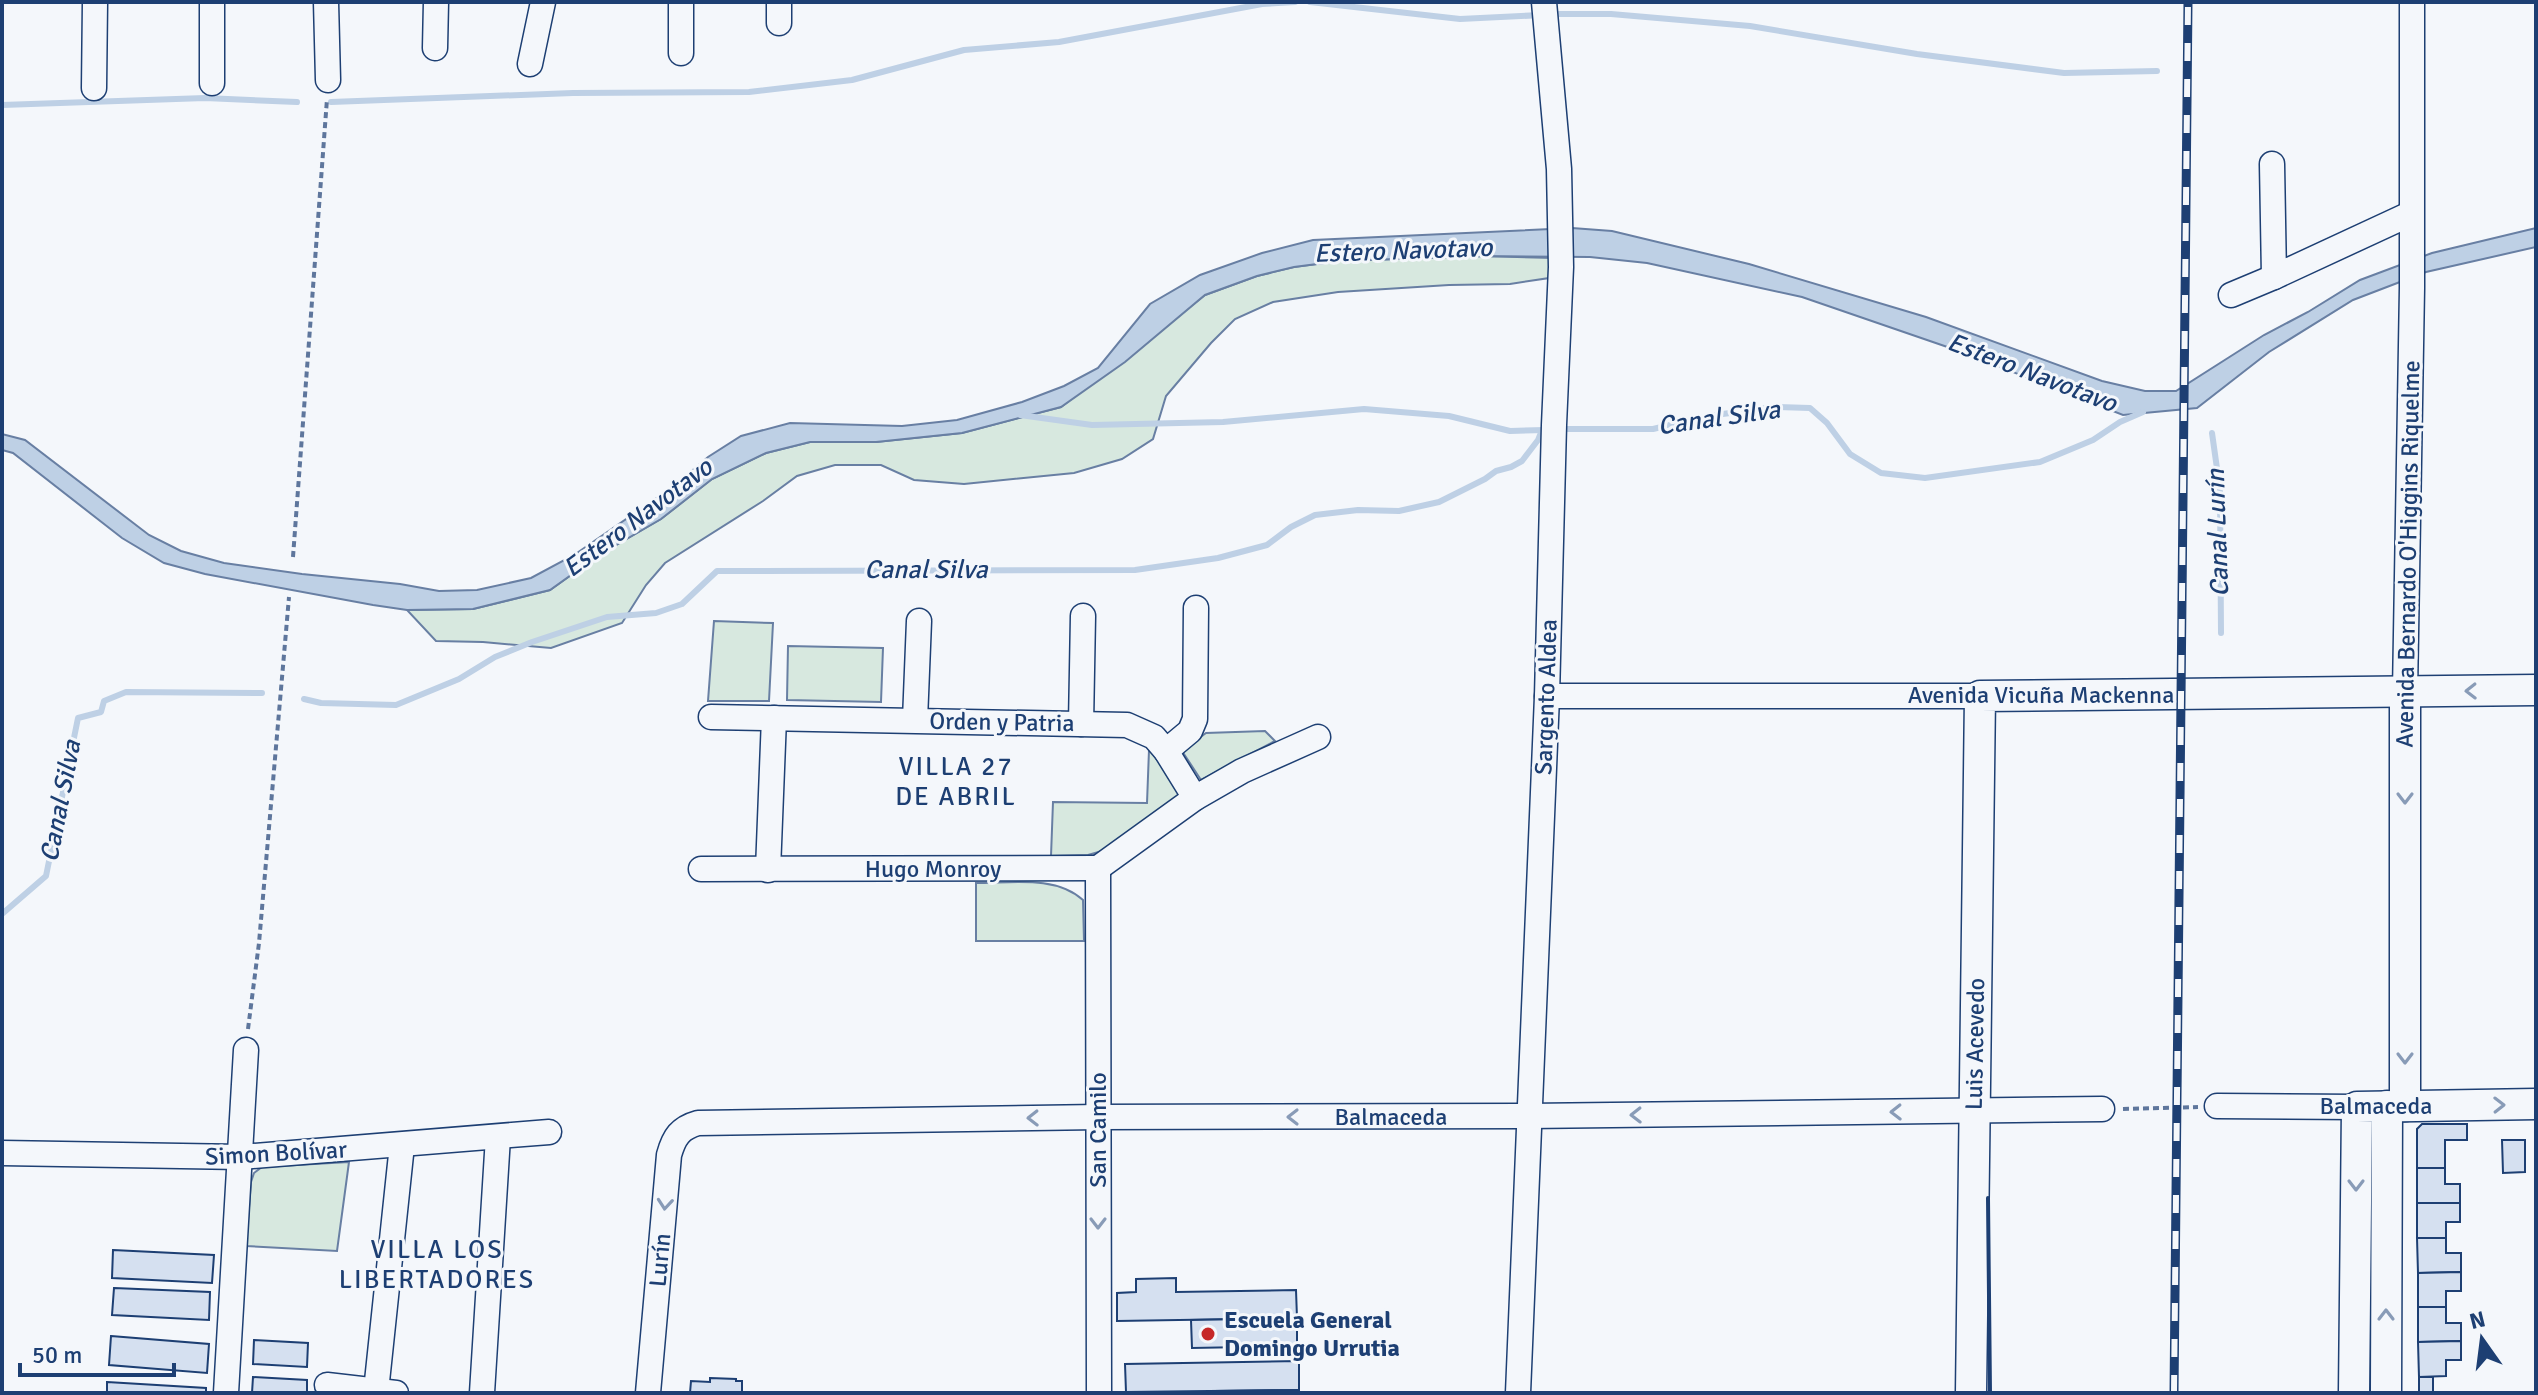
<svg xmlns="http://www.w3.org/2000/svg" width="2538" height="1395" font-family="Signika,sans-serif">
<rect width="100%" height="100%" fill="#f4f7fb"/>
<!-- green -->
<g fill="#d7e8df" stroke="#687fa3" stroke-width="2">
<path d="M1481,256L1554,258L1549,278L1510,284L1449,285L1338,292L1273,302L1235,319L1211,343L1166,396L1153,439L1122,459L1074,473L964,484L914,480L881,465H835L797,476L763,501L665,563L646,585L622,623L551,648L483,642L436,641L407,610L473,609L550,590L599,555L661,519L712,479L766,453L810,442H876L962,433L1061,407L1205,295L1257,276L1294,267L1340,261Z"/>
<path d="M714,621L773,623L769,701H708Z"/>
<path d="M788,646L883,648L881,702L787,700Z"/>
<path d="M1265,731L1275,741L1201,780L1182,751L1206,733Z"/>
<path d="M1149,750L1157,757L1180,795L1102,851L1088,855L1051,856L1053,802L1147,803Z"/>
<path d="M976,883C1011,883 1056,875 1083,900L1084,941H976Z"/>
<path d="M349,1162L337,1251L246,1246L251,1182L254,1173L262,1167Z"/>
</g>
<!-- water -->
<path fill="#bed0e5" stroke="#687fa3" stroke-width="2" d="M1572,228L1612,231L1749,264L1926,317L2102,381L2145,391H2176L2264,335L2308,312L2360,280L2432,253L2536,228V247L2426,272L2353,300L2269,352L2197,408L2123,415L1959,351L1802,297L1647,263L1590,257L1481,256L1340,261L1294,267L1257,276L1205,295L1125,362L1061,407L962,433L876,442H810L766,453L712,479L661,519L599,555L550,590L473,609L407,610L373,605L205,574L164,563L122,538L13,453L2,450V434L25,440L149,535L181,551L224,563L302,574L400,584L439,591L477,590L531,578L574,555L674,486L708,457L741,436L790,423L902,426L957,420L1022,402L1064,386L1098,368L1150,304L1200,275L1262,253L1313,240Z"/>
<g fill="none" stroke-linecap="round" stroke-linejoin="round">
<!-- stream -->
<g stroke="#bed0e5" stroke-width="6">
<path d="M1310,2L1460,19L1542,15"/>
<path d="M1553,14H1611L1750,26L1917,54L2064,73L2157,71"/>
<path d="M331,102L573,93L749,92L852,80L964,50L1059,42L1262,4L1295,2"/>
<path d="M2,105L205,98L297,102"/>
<path d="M1020,415L1092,425L1223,422L1364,409L1449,416L1510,431L1545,430"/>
<path d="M1560,429H1653L1708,416L1774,407L1810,408L1827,423L1850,454L1881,473L1925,478L2040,462L2093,440L2120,422L2143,412"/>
<path d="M2212,433L2220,490L2221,633"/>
<path d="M304,699L321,703L396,705L459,679L495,657L532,642L607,617L656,613L682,604L717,571L1135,570L1218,558L1267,545L1291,527L1315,515L1358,510L1399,511L1439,502L1485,479L1496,471L1511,467L1522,461L1538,440L1542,430"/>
<path d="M2,914L46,876L78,718L101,712L104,701L126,692L262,693"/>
</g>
</g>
<!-- building -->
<g fill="#d5e0f0" stroke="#1d3f73" stroke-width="2">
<path d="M2422,1124H2467V1140H2445V1168H2417V1129Z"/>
<path d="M2502,1140H2525V1172L2503,1173Z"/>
<path d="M2417,1168H2445V1184H2460V1203H2417Z"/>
<path d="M2417,1203H2460V1222H2446V1238H2417Z"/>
<path d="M2417,1238H2446V1253H2461V1272L2418,1273Z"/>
<path d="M113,1250L214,1255L212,1283L112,1278Z"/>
<path d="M2461,1272V1291H2446V1307H2418V1273Z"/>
<path d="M1176,1278V1292L1296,1290L1297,1318L1117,1321V1293L1136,1292V1279Z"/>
<path d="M114,1288L210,1292L209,1320L112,1315Z"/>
<path d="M2418,1307H2446V1323H2461V1341L2418,1342Z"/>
<path d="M1297,1318V1346L1192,1348L1191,1320Z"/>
<path d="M111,1336L209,1344L207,1373L109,1365Z"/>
<path d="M254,1340L308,1343L307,1367L253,1364Z"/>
<path d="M2461,1341V1360H2446V1376L2419,1377L2418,1342Z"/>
<path d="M1299,1361V1390L1126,1392L1125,1364Z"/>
<path d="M253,1377L307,1380V1393H252Z"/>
<rect x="2419" y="1377" width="14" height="16"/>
<path d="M710,1378L736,1379V1381H742V1393H690L691,1381L710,1382Z"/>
<path d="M107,1382L206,1388V1393H107Z"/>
<path d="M1299,1390V1393H1215V1391Z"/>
</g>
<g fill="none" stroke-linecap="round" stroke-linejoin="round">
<!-- minor casing -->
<g stroke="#1d3f73" stroke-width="27">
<g id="minor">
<path d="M212,2V83"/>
<path d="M326,2L328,80"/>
<path d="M779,23V2"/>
<path d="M435,48L436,2"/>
<path d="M681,53V2"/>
<path d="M530,64L543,2"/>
<path d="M94,88L95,2"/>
<path d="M2272,164L2274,277L2410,214"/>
<path d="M2231,295L2274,277"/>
<path d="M2405,692L2412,288V2"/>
<path d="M1547,696H1980"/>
<path d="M711,717L1127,725L1154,737L1166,751L1195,798"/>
<path d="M915,720L919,621"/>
<path d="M1081,724L1083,616"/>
<path d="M1166,751L1190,731L1195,719L1196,608"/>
<path d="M1098,868L1099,1393"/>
<path d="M1098,868L1195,798L1242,771L1318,737"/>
<path d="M701,869L1098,868"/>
<path d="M768,870L774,718"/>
<path d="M2217,1106L2357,1107"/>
<path d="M2,1153L241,1157L549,1132"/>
<path d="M327,1385L396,1393"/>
<path d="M376,1391L402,1145"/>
<path d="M226,1393L246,1050"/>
<path d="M482,1393L498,1137"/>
<path d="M648,1393L669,1155C674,1137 680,1128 698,1123L1098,1117L1528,1116L2102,1109"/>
<path d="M1518,1393L1547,696L1554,425L1561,267L1559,169L1544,2"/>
</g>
</g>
<!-- major casing -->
<g stroke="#1d3f73" stroke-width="33">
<g id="major">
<path d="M2405,1106V692"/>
<path d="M1971,1393L1980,696L2536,690"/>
<path d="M2354,1393L2357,1107L2536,1104"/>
<path d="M2386,1393L2387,1106"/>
</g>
</g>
<!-- path -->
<g stroke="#5e769c" stroke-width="4" stroke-dasharray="6 4" stroke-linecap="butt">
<path d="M293,557L327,99"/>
<path d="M248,1029L259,943L289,597"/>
<path d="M2123,1109L2198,1107"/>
</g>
<!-- minor -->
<use href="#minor" stroke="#f4f7fb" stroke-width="24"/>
<!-- major -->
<use href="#major" stroke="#f4f7fb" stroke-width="30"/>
<!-- rail casing -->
<g stroke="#1d3f73" stroke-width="9">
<path id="rail" d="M2174,1393L2188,2"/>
</g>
<!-- rail -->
<use href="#rail" stroke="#f4f7fb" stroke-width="6" stroke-dasharray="18" stroke-linecap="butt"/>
<!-- wall -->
<path stroke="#1d3f73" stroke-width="4" d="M1988,1198L1990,1393"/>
</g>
<!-- one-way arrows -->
<defs><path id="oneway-chevron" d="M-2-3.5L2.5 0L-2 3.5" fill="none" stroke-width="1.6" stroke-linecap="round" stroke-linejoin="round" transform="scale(2)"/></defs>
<g stroke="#889bb7">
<use href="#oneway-chevron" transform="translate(2471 691) rotate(179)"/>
<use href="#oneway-chevron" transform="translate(2405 798) rotate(90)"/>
<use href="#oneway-chevron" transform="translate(2405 1058) rotate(90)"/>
<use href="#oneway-chevron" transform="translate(2499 1105) rotate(-1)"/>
<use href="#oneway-chevron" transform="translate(1896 1112) rotate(179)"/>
<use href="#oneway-chevron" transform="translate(1636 1115) rotate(179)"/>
<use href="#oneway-chevron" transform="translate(1293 1117) rotate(180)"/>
<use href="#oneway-chevron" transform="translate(1033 1118) rotate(179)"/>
<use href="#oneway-chevron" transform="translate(2356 1185) rotate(90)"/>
<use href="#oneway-chevron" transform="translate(665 1204) rotate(95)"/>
<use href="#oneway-chevron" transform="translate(1098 1223) rotate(90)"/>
<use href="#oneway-chevron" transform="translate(2386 1315) rotate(-90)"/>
</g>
<!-- markers -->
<circle fill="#c62828" stroke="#f4f7fb" stroke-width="3" cx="1208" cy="1334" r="8"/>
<g text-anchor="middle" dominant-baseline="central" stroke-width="6" stroke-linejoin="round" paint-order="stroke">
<!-- street labels -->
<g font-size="24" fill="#1d3f73" stroke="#f4f7fb">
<text transform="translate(2408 554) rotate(-89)">Avenida Bernardo O'Higgins Riquelme</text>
<text x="2041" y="695">Avenida Vicuña Mackenna</text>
<text transform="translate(1546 697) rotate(-88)">Sargento Aldea</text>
<text transform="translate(1002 722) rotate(1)">Orden y Patria</text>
<text x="933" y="869">Hugo Monroy</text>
<text transform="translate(1975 1044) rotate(-89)">Luis Acevedo</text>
<text x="2376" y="1106">Balmaceda</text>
<text x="1391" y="1117">Balmaceda</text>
<text transform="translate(1098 1130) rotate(-90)">San Camilo</text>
<text transform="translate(276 1153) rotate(-3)">Simon Bolívar</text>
<text transform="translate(660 1260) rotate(-85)">Lurín</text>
</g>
<!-- poi labels -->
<g font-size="24" font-weight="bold" fill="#1d3f73" stroke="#f4f7fb" text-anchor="start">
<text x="1224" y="1320">Escuela General<tspan x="1224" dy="28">Domingo Urrutia</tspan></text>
</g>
<!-- water labels -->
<g font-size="26" font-style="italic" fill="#1d3f73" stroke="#f4f7fb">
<text transform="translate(1403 251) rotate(-2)">Estero Navotavo</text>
<text transform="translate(2032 373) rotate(21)">Estero Navotavo</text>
<text transform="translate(1719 418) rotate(-8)">Canal Silva</text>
<text transform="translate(638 518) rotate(-37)">Estero Navotavo</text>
<text transform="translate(2218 533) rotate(-92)">Canal Lurín</text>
<text x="926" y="570">Canal Silva</text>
<text transform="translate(61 801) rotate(-79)">Canal Silva</text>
</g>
<!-- neighbourhood labels -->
<g font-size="26" letter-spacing="2" fill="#1d3f73" stroke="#f4f7fb">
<text x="956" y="767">VILLA 27<tspan x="956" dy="30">DE ABRIL</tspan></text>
<text x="437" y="1250">VILLA LOS<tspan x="437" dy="30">LIBERTADORES</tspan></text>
</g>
</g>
<!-- border -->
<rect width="2538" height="1395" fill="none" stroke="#1d3f73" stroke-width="8"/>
<!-- north arrow -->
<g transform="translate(2482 1339) rotate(346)" stroke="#f4f7fb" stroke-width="6" paint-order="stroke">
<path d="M0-6L14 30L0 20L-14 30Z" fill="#1d3f73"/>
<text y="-12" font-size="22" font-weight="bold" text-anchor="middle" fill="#1d3f73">N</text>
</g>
<!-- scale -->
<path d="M20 1363v12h154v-12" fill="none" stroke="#1d3f73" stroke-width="4"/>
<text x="32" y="1363" font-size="24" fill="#1d3f73" stroke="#f4f7fb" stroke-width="6" paint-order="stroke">50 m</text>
</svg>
